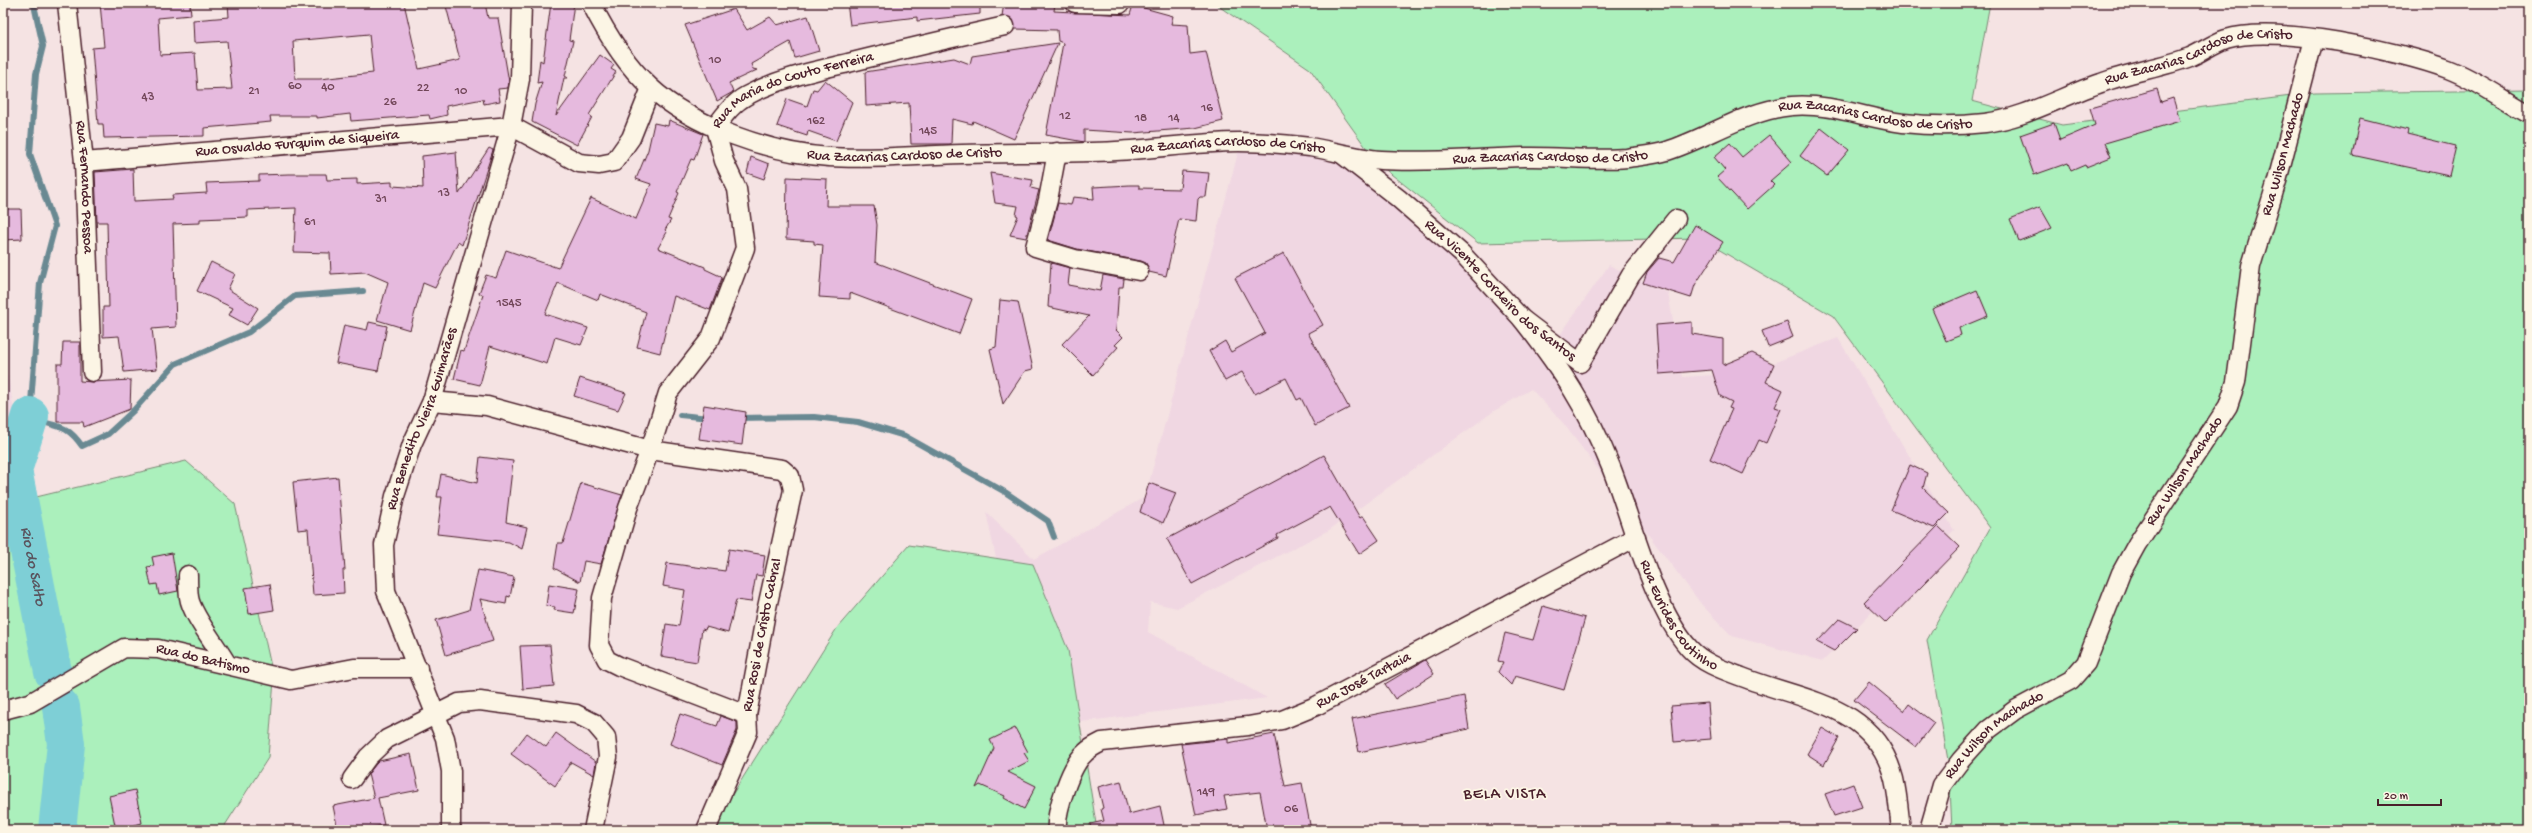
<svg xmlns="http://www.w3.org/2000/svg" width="2532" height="833" font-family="'Gochi Hand',sans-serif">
<rect width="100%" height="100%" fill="#f5e3e3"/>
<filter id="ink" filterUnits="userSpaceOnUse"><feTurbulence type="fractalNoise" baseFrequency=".025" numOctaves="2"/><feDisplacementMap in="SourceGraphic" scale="8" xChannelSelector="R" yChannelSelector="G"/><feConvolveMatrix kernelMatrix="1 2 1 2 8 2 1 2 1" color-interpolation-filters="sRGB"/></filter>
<g filter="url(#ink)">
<!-- built -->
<g fill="#f0d7e2">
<path d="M1241,142L1343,154L1548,352L1609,265L1668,293L1683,377L1747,373L1838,338L1954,530L1823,661L1732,636L1702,605L1563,423L1531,389L1494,411L1329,530L1177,608L1150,602L1148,632L1267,698L1050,726L1016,651L986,512L1034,559L1145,497Z"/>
<path d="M8,376L16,423L3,427V377Z"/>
</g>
<!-- green -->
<g fill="#abf0bc" stroke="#7a8874">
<path d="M1214,3H1990L1972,101L2062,125L2315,93L2529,90V830H1952L1949,766L1927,640L1990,528L1833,316L1699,238L1478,243L1377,163L1310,69Z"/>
<path d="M186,461L235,504L274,680L268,758L222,830H3V505Z"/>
<path d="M909,545L1033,564L1068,650L1097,830H710L837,628Z"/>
</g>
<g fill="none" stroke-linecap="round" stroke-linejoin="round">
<!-- stream -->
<g stroke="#698992" stroke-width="6">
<path d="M34,5L43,46L36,74L30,154L55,226L40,283L30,416C54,430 63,419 82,446L108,434L133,411L175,364L249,332L295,296L363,291"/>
<path d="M680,415L709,418"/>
<path d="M738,418L814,417L858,422L905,436L1005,492L1048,521L1054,537"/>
</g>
<!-- river -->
<g stroke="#7ecfd6" stroke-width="38">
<path id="s1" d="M30,416L13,470L53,672"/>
<path d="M57,830L66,744L61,707"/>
</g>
</g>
<!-- building -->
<g fill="#e6bade" stroke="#4a1f2b" fill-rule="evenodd">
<path d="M100,3H190L191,15L158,18L160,55L195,53L198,90L232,89L227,41L194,43L193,20L229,17L228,3H404L419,69L460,60L446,6L485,3L488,18H498L509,82L508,88L498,89L500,101L484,104L483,99L446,106L447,115L430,119L429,115L351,121L350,114L317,118V116H270L271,122L204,128V136L104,138L103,124H98L92,48L104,47ZM369,34L373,73L320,79H295L293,41Z"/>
<path d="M551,3H574L569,40L573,41L565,76L568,78H564L556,116L600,55L614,65L611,69L616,72L589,115L592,117L577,145L532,122L535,104L542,82L537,83L540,60L543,62Z"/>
<path d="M847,3H980V14L917,21V17L850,25Z"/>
<path d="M1004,3H1055L1054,11L1130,15L1133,5L1173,16L1171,24L1188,25L1190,54L1206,52L1223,121L1195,128L1133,133L1084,130V142L1046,135L1063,43L1058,41L1057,30L1015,29L1012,19L1002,16Z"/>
<path d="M734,9L747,30L770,17L777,25L808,16L819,51L795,58L790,42L751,64L753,69L757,70L729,83L733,92L717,101L685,25Z"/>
<path d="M1058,43L1014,139L973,121L972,124L952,119L951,144H911L909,103L866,106L865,72L954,58L970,64L972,56Z"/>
<path d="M825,80L852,102L836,141L808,131L807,136L777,126L787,99L807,106L813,89L817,90Z"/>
<path d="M2157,89L2161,102L2173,98L2180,121L2105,143L2111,157L2086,167L2085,165L2071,171L2068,163L2034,175L2020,135L2054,123L2060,140L2095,125L2090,108Z"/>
<path d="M2360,118L2408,130L2407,134L2456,146L2449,176L2352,155Z"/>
<path d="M669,120L703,134L694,160L691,159L677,192L679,193L668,219L671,220L665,230L667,232L658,248L705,267V269L720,276L722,278L710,310L674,296L660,353L637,347L646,312L600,294L598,300L558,283L545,314L588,328L581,345L555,337L547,364L490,346L480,385L454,379L461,350L464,351L483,295L479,293L486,275L496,278L506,250L558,268L591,198L636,219L651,184L636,179L648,150L654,123L668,126Z"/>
<path d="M1821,128L1849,150L1827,176L1800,156Z"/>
<path d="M1769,135L1792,162L1770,181L1774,185L1747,209L1717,177L1725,170L1714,157L1730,143L1742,157Z"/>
<path d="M489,148L493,150L462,245L458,242L435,288L423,283L410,330L377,320L388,282L365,272L331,274L330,253L294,252L296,208L248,210V217L200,219V223L173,224L176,327L152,329L157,369L124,372L119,336L103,337V307H109L107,222H97L95,172L133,169L134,201L173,199L172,195L207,193L206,183L259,181V175L289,174H326L327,180L357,179V184L392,182V186L423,188L422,156L456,152L459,194Z"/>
<path d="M751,157L769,164L764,179L747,173Z"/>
<path d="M1182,171L1209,173L1206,197H1200L1198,199L1196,221L1179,219L1166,276L1149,272L1146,263L1141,261L1077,249L1048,240L1058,203L1071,205L1073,197L1094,199L1093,187L1130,185H1139V188L1180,189Z"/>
<path d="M990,173L1033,180L1031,188L1039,190L1026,238L1010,235L1018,216L1016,215L1018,206L995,203Z"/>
<path d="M787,177L827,179L826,206H874L877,225L875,262L972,299L959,334L850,293V299L819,297L823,245L814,244V241L786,239Z"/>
<path d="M2040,207L2052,228L2019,241L2010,219Z"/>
<path d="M3,209H21L22,239L3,240Z"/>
<path d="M1695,225L1723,242L1695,285L1691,298L1643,283L1647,272L1659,258L1674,262Z"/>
<path d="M1284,253L1323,325L1308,333L1349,408L1315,426L1301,398L1297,400L1286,378L1255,394L1242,372L1225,381L1209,351L1225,341L1231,352L1265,333L1235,278Z"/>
<path d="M211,262L235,274L228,289L258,308L247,325L229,315L233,308L197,291Z"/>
<path d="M1051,263L1070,268L1068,285L1100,291L1103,275L1124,279L1123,287H1119L1116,330L1123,337L1115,345L1118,347L1093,375L1062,344L1089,316L1048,307Z"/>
<path d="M1977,290L1988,316L1959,328L1961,335L1946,341L1932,309Z"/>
<path d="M1000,300L1018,302L1033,369L1025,371L1003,404L990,349L996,347Z"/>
<path d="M369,322L387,326L378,371L336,363L344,325L367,330Z"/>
<path d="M1692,322V334L1723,339V365L1752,353L1774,364L1766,382L1783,390L1775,407L1781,409L1766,443L1759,440L1743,474L1710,459L1732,409L1729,408L1732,402L1720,396L1712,370L1659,374L1656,325Z"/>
<path d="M1787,322L1793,337L1768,347L1762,331Z"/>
<path d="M63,342H80V381L92,382L131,380L130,409L84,427L83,422H57V364H62Z"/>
<path d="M580,378L626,393L618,410L574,396Z"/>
<path d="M704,405L746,412L742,445L699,439Z"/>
<path d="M1324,455L1360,518L1363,516L1379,540L1359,554L1330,507L1277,535L1278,538L1192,584L1167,539Z"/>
<path d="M480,457L513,461L506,522L527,527L522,549L509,542L437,534L442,497H437L441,474L477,483Z"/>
<path d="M1910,465L1927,473L1923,488L1949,513L1934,528L1891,510Z"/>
<path d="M338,477L345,570H343L344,593L313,595L308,529L298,530L293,482Z"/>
<path d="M581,483L622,495L601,564L584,561L580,582L554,568L558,543H563Z"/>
<path d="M1149,483L1176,493L1163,523L1140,512Z"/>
<path d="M1938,526L1960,547L1886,623L1864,602Z"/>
<path d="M729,549L765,555L762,576L756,575L751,602L736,600L728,633L706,627L705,630L702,629L697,662L661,656L666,624L679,626L685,590L663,586L667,563L725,571Z"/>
<path d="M172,553L178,591L159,595L157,584L151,585L147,567L154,566L152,557Z"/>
<path d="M478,570L514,577L510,597L507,596L506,604L480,599L493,641L446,655L436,620L469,610Z"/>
<path d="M270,584L274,610L249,614L245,588Z"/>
<path d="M549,584L579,589L574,613L554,610L555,607L546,606Z"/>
<path d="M1543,606L1585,618L1564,690L1515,676L1511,685L1498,672L1503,662L1498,661L1505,633L1533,640Z"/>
<path d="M1839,619L1857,628L1834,651L1817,642Z"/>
<path d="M550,645L554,686L523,689L520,646Z"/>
<path d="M1425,660L1434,674L1395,699L1385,684Z"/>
<path d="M1869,682L1904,711L1909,704L1934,723L1916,747L1854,700Z"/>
<path d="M1464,696L1469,729L1359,752L1352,719Z"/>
<path d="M1708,703L1711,739L1674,742L1671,706Z"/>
<path d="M680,714L717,726L721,716L737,722V730L722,765L670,744Z"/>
<path d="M1015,728L1028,752L1024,753L1029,761L1008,772L1036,786L1024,809L1004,798L1005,796L980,785L976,788L994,748L990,740Z"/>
<path d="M1822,728L1839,738L1824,765L1807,754Z"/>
<path d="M527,733L546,747L556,733L596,762L594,775L571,762L555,786L511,754Z"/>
<path d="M1274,734L1285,786L1302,783L1311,830H1267L1260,792L1224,796L1227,809L1196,815L1181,744L1228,739V743Z"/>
<path d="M411,754L419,790L378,798L384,825L357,830H338L333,806L374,798L368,774L376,764L379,761Z"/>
<path d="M1121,781L1129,814L1160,806L1165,830H1091L1090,824L1104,821L1101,809L1103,808L1098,787Z"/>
<path d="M1853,784L1862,807L1834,816L1825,794Z"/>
<path d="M135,790L142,823L116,830L109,796Z"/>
</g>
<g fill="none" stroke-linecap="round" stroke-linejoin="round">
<!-- street casing -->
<g stroke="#4a1f2b" stroke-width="21">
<g id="street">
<path id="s2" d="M67,3L84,162L92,372"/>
<path id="s3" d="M591,3C606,33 625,64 650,87C693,127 771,153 829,157C873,160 917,155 962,154C1013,152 1065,154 1116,151C1157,149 1197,142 1239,142C1262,142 1287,144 1310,147C1334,151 1357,158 1381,160C1429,163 1477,158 1524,157C1559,156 1593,161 1627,158C1640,156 1655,155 1667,151C1710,137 1747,110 1792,106C1831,103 1865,118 1903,123C1930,126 1958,126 1985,123C2026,118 2062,96 2101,83C2130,72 2161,68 2190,57C2202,52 2214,43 2226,39C2276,24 2400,51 2448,69C2477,80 2502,99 2529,114"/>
<path d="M1075,3L1120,4"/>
<path d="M1057,152L1048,200L1035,247L1075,259L1139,271"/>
<path id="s4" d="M1343,155L1398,198L1462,254L1522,319L1580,363L1631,275L1676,219"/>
<path id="s5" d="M84,162L511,126L579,163L599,165L614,162L631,138L651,88"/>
<path id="s6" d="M1522,319C1561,369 1587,407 1611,467C1632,520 1652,606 1689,648C1702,663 1723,670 1742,677C1803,701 1875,704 1894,779C1898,796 1899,813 1901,830"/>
<path d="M432,401L487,406L650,450L628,508L602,598L599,645L607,660L619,666L747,715"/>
<path d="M188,575C188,582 188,590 189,597C191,614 217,646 227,664"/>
<path id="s7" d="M3,710L30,703L124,648L158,649L291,680L354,668H418"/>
<path d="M352,779L368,757L387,739L459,703L480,701L576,714L594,723L606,737L608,757L593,830"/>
<path id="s8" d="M451,830V771L445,738L386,591L384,545L395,496L412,444L432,401L511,126L520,79L522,3"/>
<path id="s9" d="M706,830L748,732L747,715L766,612L793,490L790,476L782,469L650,450L668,393L711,338L745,248L737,189L724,161L715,128C723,116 733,103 746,96C777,79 814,71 848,63C900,50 952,38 1005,26"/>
<path id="s10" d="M1057,830C1055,812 1071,764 1086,752C1090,748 1096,745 1102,742L1248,726L1282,720L1316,706L1636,537"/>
<path id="s11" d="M1929,830L1942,785L1961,760L1988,730L2015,710L2071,680L2086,663L2121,573L2137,544L2228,406L2236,382L2251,266L2277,181L2314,39"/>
</g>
</g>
<!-- street -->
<use href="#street" stroke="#fcf5e5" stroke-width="18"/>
</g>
</g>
<g text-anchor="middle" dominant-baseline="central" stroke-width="3.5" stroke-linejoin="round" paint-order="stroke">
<!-- number labels -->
<g font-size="13" fill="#714658">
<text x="715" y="60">10</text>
<text x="295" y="86">60</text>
<text x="328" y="87">40</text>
<text x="423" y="88">22</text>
<text x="254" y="91">21</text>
<text x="461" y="91">10</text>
<text x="148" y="97">43</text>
<text x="390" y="102">26</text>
<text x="1207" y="108">16</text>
<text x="1065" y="116">12</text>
<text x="1141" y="118">18</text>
<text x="1174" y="118">14</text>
<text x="816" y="121">162</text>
<text x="928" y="131">145</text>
<text x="444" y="193">13</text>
<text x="381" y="199">31</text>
<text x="310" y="222">61</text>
<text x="509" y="303">1545</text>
<text x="1206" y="792">149</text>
<text x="1291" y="809">06</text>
</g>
<!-- street labels -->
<g font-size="15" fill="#4a1f2b" stroke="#fcf5e5">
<text stroke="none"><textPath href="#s3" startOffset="1693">Rua Zacarias Cardoso de Cristo</textPath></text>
<text stroke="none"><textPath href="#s9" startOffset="952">Rua Maria do Couto Ferreira</textPath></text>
<text stroke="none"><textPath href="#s3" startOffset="1357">Rua Zacarias Cardoso de Cristo</textPath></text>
<text stroke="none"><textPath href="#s5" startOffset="214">Rua Osvaldo Furquim de Siqueira</textPath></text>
<text stroke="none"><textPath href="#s3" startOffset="698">Rua Zacarias Cardoso de Cristo</textPath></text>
<text stroke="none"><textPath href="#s3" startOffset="374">Rua Zacarias Cardoso de Cristo</textPath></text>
<text stroke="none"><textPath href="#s11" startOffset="792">Rua Wilson Machado</textPath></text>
<text stroke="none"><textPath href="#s3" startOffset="1022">Rua Zacarias Cardoso de Cristo</textPath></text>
<text stroke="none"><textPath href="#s2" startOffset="185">Rua Fernando Pessoa</textPath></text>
<text stroke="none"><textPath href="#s4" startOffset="208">Rua Vicente Cordeiro dos Santos</textPath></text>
<text stroke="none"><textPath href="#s8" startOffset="429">Rua Benedito Vieira Guimarães</textPath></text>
<text stroke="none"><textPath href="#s11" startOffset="455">Rua Wilson Machado</textPath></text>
<text stroke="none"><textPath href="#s6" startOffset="339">Rua Eurides Coutinho</textPath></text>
<text stroke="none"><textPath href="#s9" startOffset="205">Rua Rosi de Cristo Cabral</textPath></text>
<text stroke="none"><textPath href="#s7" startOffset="217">Rua do Batismo</textPath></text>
<text stroke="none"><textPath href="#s10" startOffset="376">Rua José Tartaia</textPath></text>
<text stroke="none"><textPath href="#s11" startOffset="120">Rua Wilson Machado</textPath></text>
</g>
<!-- water labels -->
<g font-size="16" font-style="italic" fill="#5a545e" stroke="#fcf5e5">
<text stroke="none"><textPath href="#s1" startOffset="155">Rio do Salto</textPath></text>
</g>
<!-- neighbourhood labels -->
<g font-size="16" letter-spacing="1" fill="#4a1f2b" stroke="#fcf5e5">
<text x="1505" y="795">BELA VISTA</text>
</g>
</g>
<!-- margin -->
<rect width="2532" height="833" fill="none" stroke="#fcf5e5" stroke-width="16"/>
<rect x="8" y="8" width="2516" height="817" fill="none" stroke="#4a1f2b" stroke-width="1.5" filter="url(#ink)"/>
<!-- scale -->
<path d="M2378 799v6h63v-6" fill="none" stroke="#4a1f2b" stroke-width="2"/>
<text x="2384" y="799" font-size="12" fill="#4a1f2b" stroke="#fcf5e5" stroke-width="3" paint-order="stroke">20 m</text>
</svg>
